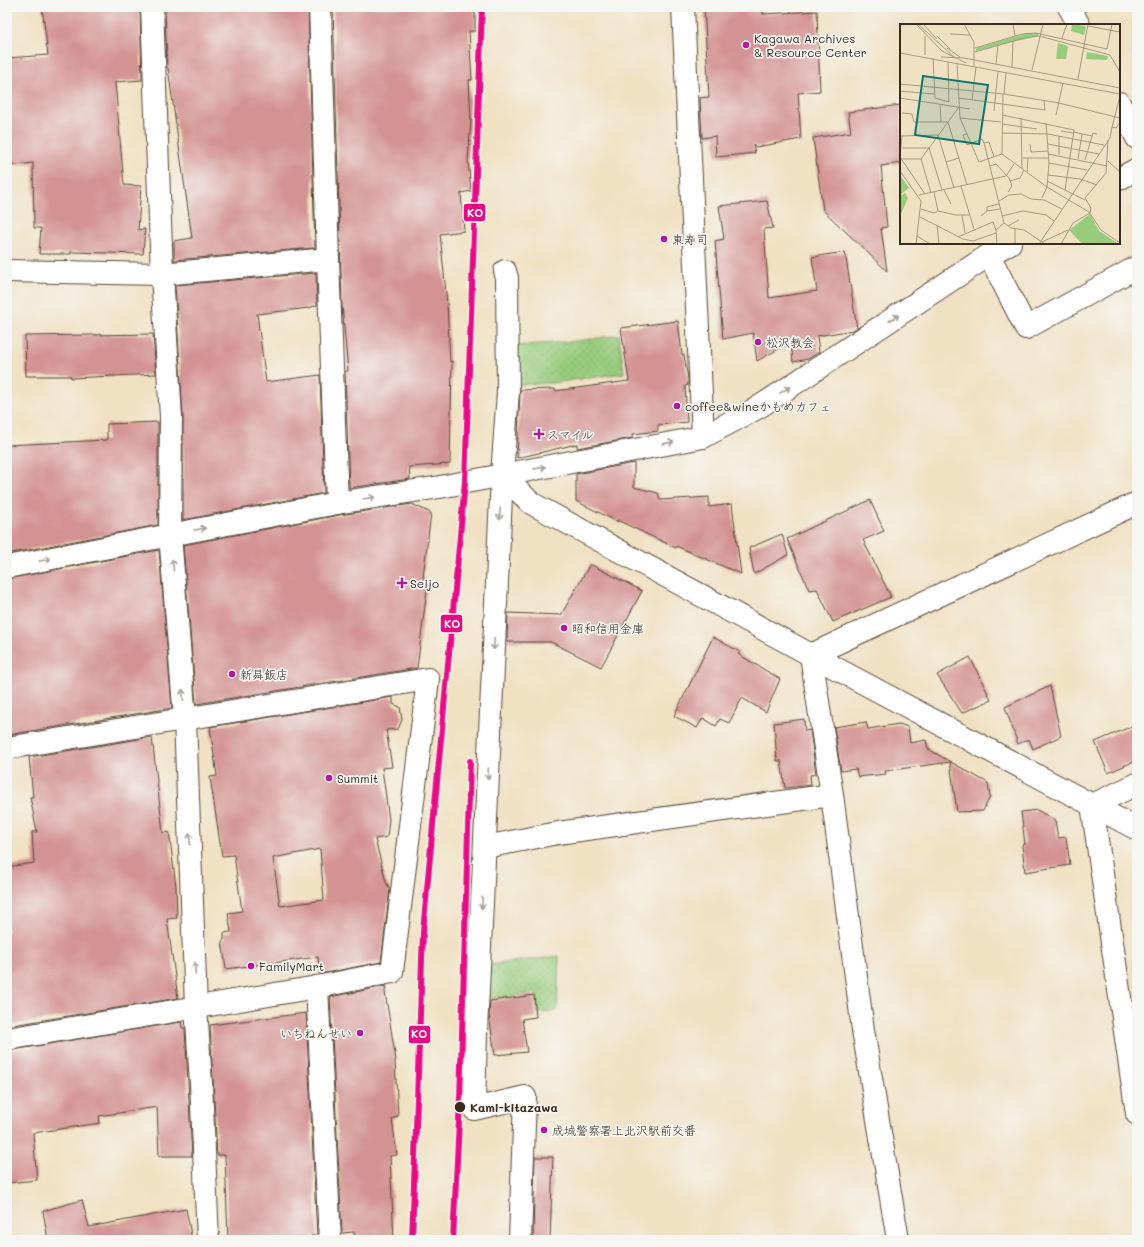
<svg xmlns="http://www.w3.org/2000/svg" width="1144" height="1247" font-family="Mali,'Klee One',sans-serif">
<defs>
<pattern id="grass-dots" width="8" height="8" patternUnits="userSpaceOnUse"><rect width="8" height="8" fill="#98cc7d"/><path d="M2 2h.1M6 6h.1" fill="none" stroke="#84af6c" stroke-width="1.8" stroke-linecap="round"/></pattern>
</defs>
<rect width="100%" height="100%" fill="#f6f6f2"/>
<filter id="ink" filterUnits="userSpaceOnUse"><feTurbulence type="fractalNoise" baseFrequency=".025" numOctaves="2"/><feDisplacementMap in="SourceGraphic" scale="8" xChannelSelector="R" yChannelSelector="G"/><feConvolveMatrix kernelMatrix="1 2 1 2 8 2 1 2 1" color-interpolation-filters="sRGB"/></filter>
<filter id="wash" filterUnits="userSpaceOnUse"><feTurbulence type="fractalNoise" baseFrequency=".012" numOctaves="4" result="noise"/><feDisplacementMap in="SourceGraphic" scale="16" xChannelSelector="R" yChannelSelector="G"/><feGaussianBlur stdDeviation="0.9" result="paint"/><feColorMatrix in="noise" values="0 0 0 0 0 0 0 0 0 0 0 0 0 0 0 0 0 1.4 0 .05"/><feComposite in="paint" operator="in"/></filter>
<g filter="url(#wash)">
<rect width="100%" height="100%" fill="#f0e1c3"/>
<!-- grass -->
<g fill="url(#grass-dots)" stroke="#6a7b4e">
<path d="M619,335L624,373L552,383L517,385L515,346L576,341Z"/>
<path d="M559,956L557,1011L538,1013L536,993L488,999L489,965Z"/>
</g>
<g id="blocks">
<!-- building -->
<g fill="#d39392" fill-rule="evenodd">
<path d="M42,7H140L142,80L115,82L124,185L141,186L138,230L145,229L143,254L71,252V254H39L41,228H34L33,163L7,166V58L48,55Z"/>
<path d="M165,7H308L315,248L174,260V241L192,238L168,68H167Z"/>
<path d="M333,7H475V31H469L472,80H469L471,120L468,160L471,191L461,193L464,231L440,234L447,303L450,362L452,361L450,464L409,467L410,479L349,488L345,371H348L342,305Z"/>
<path d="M704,7H762L763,14L817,11L820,91L798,93L801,139L756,147L753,144L755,153L716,157L715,136L702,138L700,98L709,97Z"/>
<path d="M901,105V163L881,166L887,227L881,228L887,271L823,210L813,138L851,132L848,112Z"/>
<path d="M767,201L773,228L764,229L769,298L817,291L812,257L845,252L857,328L853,330L817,336L819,352L808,359L793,362L791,342L757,361L753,333L723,339L715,241L724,239L719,206Z"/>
<path d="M316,273L317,305L309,308L257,314L266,382L320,375L324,493L183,520V416L175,285Z"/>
<path d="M678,321L682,355H684L688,379V385L685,386L687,422L658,425V431L633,434V438L577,448V444L517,458L520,390L555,389V391L629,381L621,328Z"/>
<path d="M153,334L156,374L71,378V376H26L25,336Z"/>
<path d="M158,422V525L7,554V445L107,440V424Z"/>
<path d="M634,463V487L658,493L660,500L709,497V507L732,504L741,574L676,546V548L617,520L618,522L576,501V474Z"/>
<path d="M870,500L884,531L863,540L891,597L833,622L817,589L809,590L787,539Z"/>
<path d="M412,504L431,513L423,577L428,582L417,668L196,704L183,545L339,515Z"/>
<path d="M782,534L788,555L754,574L749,548Z"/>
<path d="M159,550L172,708L7,735V579Z"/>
<path d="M590,564L642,591L601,667L551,642H507L508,613L561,615Z"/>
<path d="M713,637L740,652L738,654L780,679L766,712L742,698L729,723L720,719L716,726L703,718L697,728L674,716Z"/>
<path d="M970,657L991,700L962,713L937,675Z"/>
<path d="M1050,686L1061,736L1033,749L1029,739L1018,744L1005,707Z"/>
<path d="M393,697V704L400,707L402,720L398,729L386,730L392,767L382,768L389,820L387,837L375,839L386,882L390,889L381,962L320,974L318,957L226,969L222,941L224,940V933L231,932L228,913L242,911L234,855L222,856L210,777L217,776L210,727ZM320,849L324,900L280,906L273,858Z"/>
<path d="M804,719L805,731L810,730L816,774L810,775L811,785L785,788L781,761H777L774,723Z"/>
<path d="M866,722L868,729L899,724L908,727L910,743L926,740L928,749L988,783L990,797L983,811L957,812L950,762L885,771L886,774L858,777L856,769L841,771L834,727Z"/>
<path d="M1137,724V760L1108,773L1095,742Z"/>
<path d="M152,737L163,833L169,832L176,886L177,918L167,919L178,998L7,1026V867L34,863L32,832H37L30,797H33L29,757Z"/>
<path d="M1037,810L1055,820L1058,838L1066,837L1070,865L1025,872L1022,845L1025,844L1021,812Z"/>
<path d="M386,986L385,992L396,1060L395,1061L398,1116L392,1119L397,1155L390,1156L394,1240H355L354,1232L342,1233L330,997Z"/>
<path d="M534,995L536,1017L522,1019L527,1052L495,1055L489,1015L490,1001Z"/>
<path d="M306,1013L317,1236H311L312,1240H228L225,1155H217L210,1025Z"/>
<path d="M181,1022L182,1028H185L192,1156H159L157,1107L99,1116L100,1123L33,1133L37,1180L7,1183V1051Z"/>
<path d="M535,1157H553L550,1240H533Z"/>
<path d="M82,1200L89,1227L186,1209L192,1240H48L43,1211Z"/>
</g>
</g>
</g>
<g filter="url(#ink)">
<use href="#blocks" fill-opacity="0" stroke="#564537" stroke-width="1"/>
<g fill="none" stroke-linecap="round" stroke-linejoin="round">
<!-- minor casing -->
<g stroke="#564537" stroke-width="24">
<g id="minor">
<path d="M152,7L162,274L171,417L170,535L185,719L196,1007L201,1083L208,1240"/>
<path d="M320,7L328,259L337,503"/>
<path d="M683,7L703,437"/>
<path d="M1069,7L1079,25"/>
<path d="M1119,103L1137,138"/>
<path d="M1119,179L1137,169"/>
<path d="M989,255L1026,328L1137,267"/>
<path d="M7,271L162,274L328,259"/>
<path d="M505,271L507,278L508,392L502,475L476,1032L474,1109L525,1097L520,1240"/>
<path d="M7,567L170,535L337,503L440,487L703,437L759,407L989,255L1010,243"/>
<path d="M811,655L832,795L863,1030L898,1240"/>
<path d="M811,655L1137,829"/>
<path d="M811,655L1137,503"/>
<path d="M7,748L428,679L392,972L317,987L7,1039"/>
<path d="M1137,784L1092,805L1137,1114"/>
<path d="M485,847L558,833L832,795"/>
<path d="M317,987L330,1240"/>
</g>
</g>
<!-- tertiary casing -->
<g stroke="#564537" stroke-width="24">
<path id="tertiary" d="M502,475L531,503L811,655"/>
</g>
<!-- minor -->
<use href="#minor" stroke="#fff" stroke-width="22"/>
<!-- tertiary -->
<use href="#tertiary" stroke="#fff" stroke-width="22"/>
<!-- rail-1 casing -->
<g stroke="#f6f6f2" stroke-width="9">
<g id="rail-1">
<path d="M412,1240L423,932L465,482L482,7"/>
<path d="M453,1240L460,1101L470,761"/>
</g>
</g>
<!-- rail-1 -->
<use href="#rail-1" stroke="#e50b84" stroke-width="6"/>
</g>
<!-- one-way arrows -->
<defs><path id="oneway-shaft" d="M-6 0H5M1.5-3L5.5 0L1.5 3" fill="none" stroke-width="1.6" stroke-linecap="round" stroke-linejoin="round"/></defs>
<g stroke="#a79f9a">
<use href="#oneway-shaft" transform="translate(894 318) rotate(-33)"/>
<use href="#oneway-shaft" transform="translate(785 390) rotate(-33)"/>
<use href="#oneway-shaft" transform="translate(668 443) rotate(-11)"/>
<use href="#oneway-shaft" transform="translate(540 468) rotate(-11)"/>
<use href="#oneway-shaft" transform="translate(369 498) rotate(-9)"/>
<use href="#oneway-shaft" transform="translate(500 514) rotate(93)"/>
<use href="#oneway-shaft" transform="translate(200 529) rotate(-11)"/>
<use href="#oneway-shaft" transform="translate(45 560) rotate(-11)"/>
<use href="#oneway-shaft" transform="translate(173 565) rotate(-95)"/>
<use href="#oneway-shaft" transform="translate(494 644) rotate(93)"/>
<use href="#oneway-shaft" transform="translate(183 695) rotate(-95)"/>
<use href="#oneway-shaft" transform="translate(488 774) rotate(93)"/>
<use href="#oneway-shaft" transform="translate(190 839) rotate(-92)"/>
<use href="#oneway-shaft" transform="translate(482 903) rotate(93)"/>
<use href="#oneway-shaft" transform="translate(195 968) rotate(-92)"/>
</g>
</g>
<!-- markers -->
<g fill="#b5179e" stroke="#f6f6f2" stroke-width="1.5">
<circle cx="746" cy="45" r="4"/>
<circle cx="664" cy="239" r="4"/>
<circle cx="758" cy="342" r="4"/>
<circle cx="677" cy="406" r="4"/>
<path d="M537 428h4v4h4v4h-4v4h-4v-4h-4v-4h4z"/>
<path d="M400 577h4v4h4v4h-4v4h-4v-4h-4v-4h4z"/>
<circle cx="564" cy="628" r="4"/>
<circle cx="232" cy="674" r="4"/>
<circle cx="329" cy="778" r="4"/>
<circle cx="251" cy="966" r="4"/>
<circle cx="360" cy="1033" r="4"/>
<circle cx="544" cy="1130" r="4"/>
</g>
<circle fill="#3b2a1e" stroke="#f6f6f2" stroke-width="1.5" cx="460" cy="1107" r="6"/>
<g text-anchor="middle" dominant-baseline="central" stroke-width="3.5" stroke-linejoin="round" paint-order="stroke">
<!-- poi labels -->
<g font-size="12" fill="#3b2a1e" stroke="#f6f6f2" text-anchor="start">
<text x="754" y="38">Kagawa Archives<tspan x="754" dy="14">&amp; Resource Center</tspan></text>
<text x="672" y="239">東寿司</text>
<text x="766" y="342">松沢教会</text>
<text x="685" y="406">coffee&amp;wineかもめカフェ</text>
<text x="547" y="434">スマイル</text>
<text x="410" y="583">Seijo</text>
<text x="572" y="628">昭和信用金庫</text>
<text x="240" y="674">新曻飯店</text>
<text x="337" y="778">Summit</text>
<text x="259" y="966">FamilyMart</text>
<text x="352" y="1033" text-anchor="end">いちねんせい</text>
<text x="552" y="1130">成城警察署上北沢駅前交番</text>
</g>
<!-- stop labels -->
<g font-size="12" font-weight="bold" fill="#3b2a1e" stroke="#f6f6f2" text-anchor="start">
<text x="470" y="1107">Kami-kitazawa</text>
</g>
</g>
<!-- overview -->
<g transform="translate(900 24)">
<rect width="220" height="220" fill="#f0e1c3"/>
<path d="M158,19L168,22L166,35H156ZM187,28L208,32L207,36L186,35Z" fill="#98cc7d"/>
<path d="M127,9H139L138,12L76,27V24ZM0,151L9,164L1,170L0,168ZM190,190L199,207L219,220H182L169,206Z" fill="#98cc7d"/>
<path d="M172,0L186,2L184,11L171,7ZM5,169L8,174L0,192V172ZM184,199L194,201L207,220L195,203L188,200L180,205L183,220L175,207L178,208Z" fill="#98cc7d"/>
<path fill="none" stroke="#a89881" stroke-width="1" d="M16,0L42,27L66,39M18,0L54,33M23,0L37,15M64,0L74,18V42M113,0L115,12M188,2L220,8M50,10L70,11M37,12L50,25M162,14L167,0M47,24L60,33M75,24L122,10L136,9L207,25L212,0M75,28L124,14L139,12L210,31L220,48M0,29L220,70M25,31V12M41,33L64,34L220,64M33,34L35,74L49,78L48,38M57,39L60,94L79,138L102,130M96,40L98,21M112,43L113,17M132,46L143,0M178,55L188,0M0,60L104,70L159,79L220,94M0,67L34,70M103,70L102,130L147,163L189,188L201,206L220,219M104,70L106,49M0,74L70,85M59,74L145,86L144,77M72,76L76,43M40,80L41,98M94,87L98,47M2,89L12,90L14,98H47M102,91L174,106L165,166M156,91L163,59M60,94L101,98M121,94L122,145M0,95V65M48,98L67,161M102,100L137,105M212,103L220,72M161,107L173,109M173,108L192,112M102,109L148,110L204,121M67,110L63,111L67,121L82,115L84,119L104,199L111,204L124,206L145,220M0,112L38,111L54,164M2,112L0,133L25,170M159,112V131M84,119L89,118L94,133M130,120L131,128L148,127M148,120L199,130M2,124H29L42,166M148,130L207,142M123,134H148M1,135H21M21,135L59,83M21,135L31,169M178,135L182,110M185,136L193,109L197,110M208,137L220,148M46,138L59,134M149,139L187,146M90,142L96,140L109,154L112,162L108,168M0,147L21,177L16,220M127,148L128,134M148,151L180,155L197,161M110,157L120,154L124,146M147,157L185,176M61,162L74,205M44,166L51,180M34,168L38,187M19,171L106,152L114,140M142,174L147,163L149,139L146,99M99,177L109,171L121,170L131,175L144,176L162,185M21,185L34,189L38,187L56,191H69M87,187V183L99,180M190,189L191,184L185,174L206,149L208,116M62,191L65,209M81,192L87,187L100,185M102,192L123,187L146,191L154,197M20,193L63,215L73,217L96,209M37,201L39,220M108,202L119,196M17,212L30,220M58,213L93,198L96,206M142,218L168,206M97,220L96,206L104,199M115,220V205M139,220L210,114L212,103L216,104L220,98M161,220L173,199L190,189"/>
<path fill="#0f766e" fill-opacity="0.15" stroke="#0f766e" stroke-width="2" d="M23,52L88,61L79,120L15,111Z"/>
<rect width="220" height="220" fill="none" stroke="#3b2a1e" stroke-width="2"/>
</g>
<g stroke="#f6f6f2" stroke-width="1.5">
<rect x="463" y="203" width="23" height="19" rx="4" fill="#e50b84"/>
<rect x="440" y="614" width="23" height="19" rx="4" fill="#e50b84"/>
<rect x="408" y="1025" width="23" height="19" rx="4" fill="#e50b84"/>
</g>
<g font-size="11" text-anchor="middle" font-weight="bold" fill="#fff">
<text x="475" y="217">KO</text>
<text x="452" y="628">KO</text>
<text x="419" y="1038">KO</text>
</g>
<!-- margin -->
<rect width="1144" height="1247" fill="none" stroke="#f6f6f2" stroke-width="24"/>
</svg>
